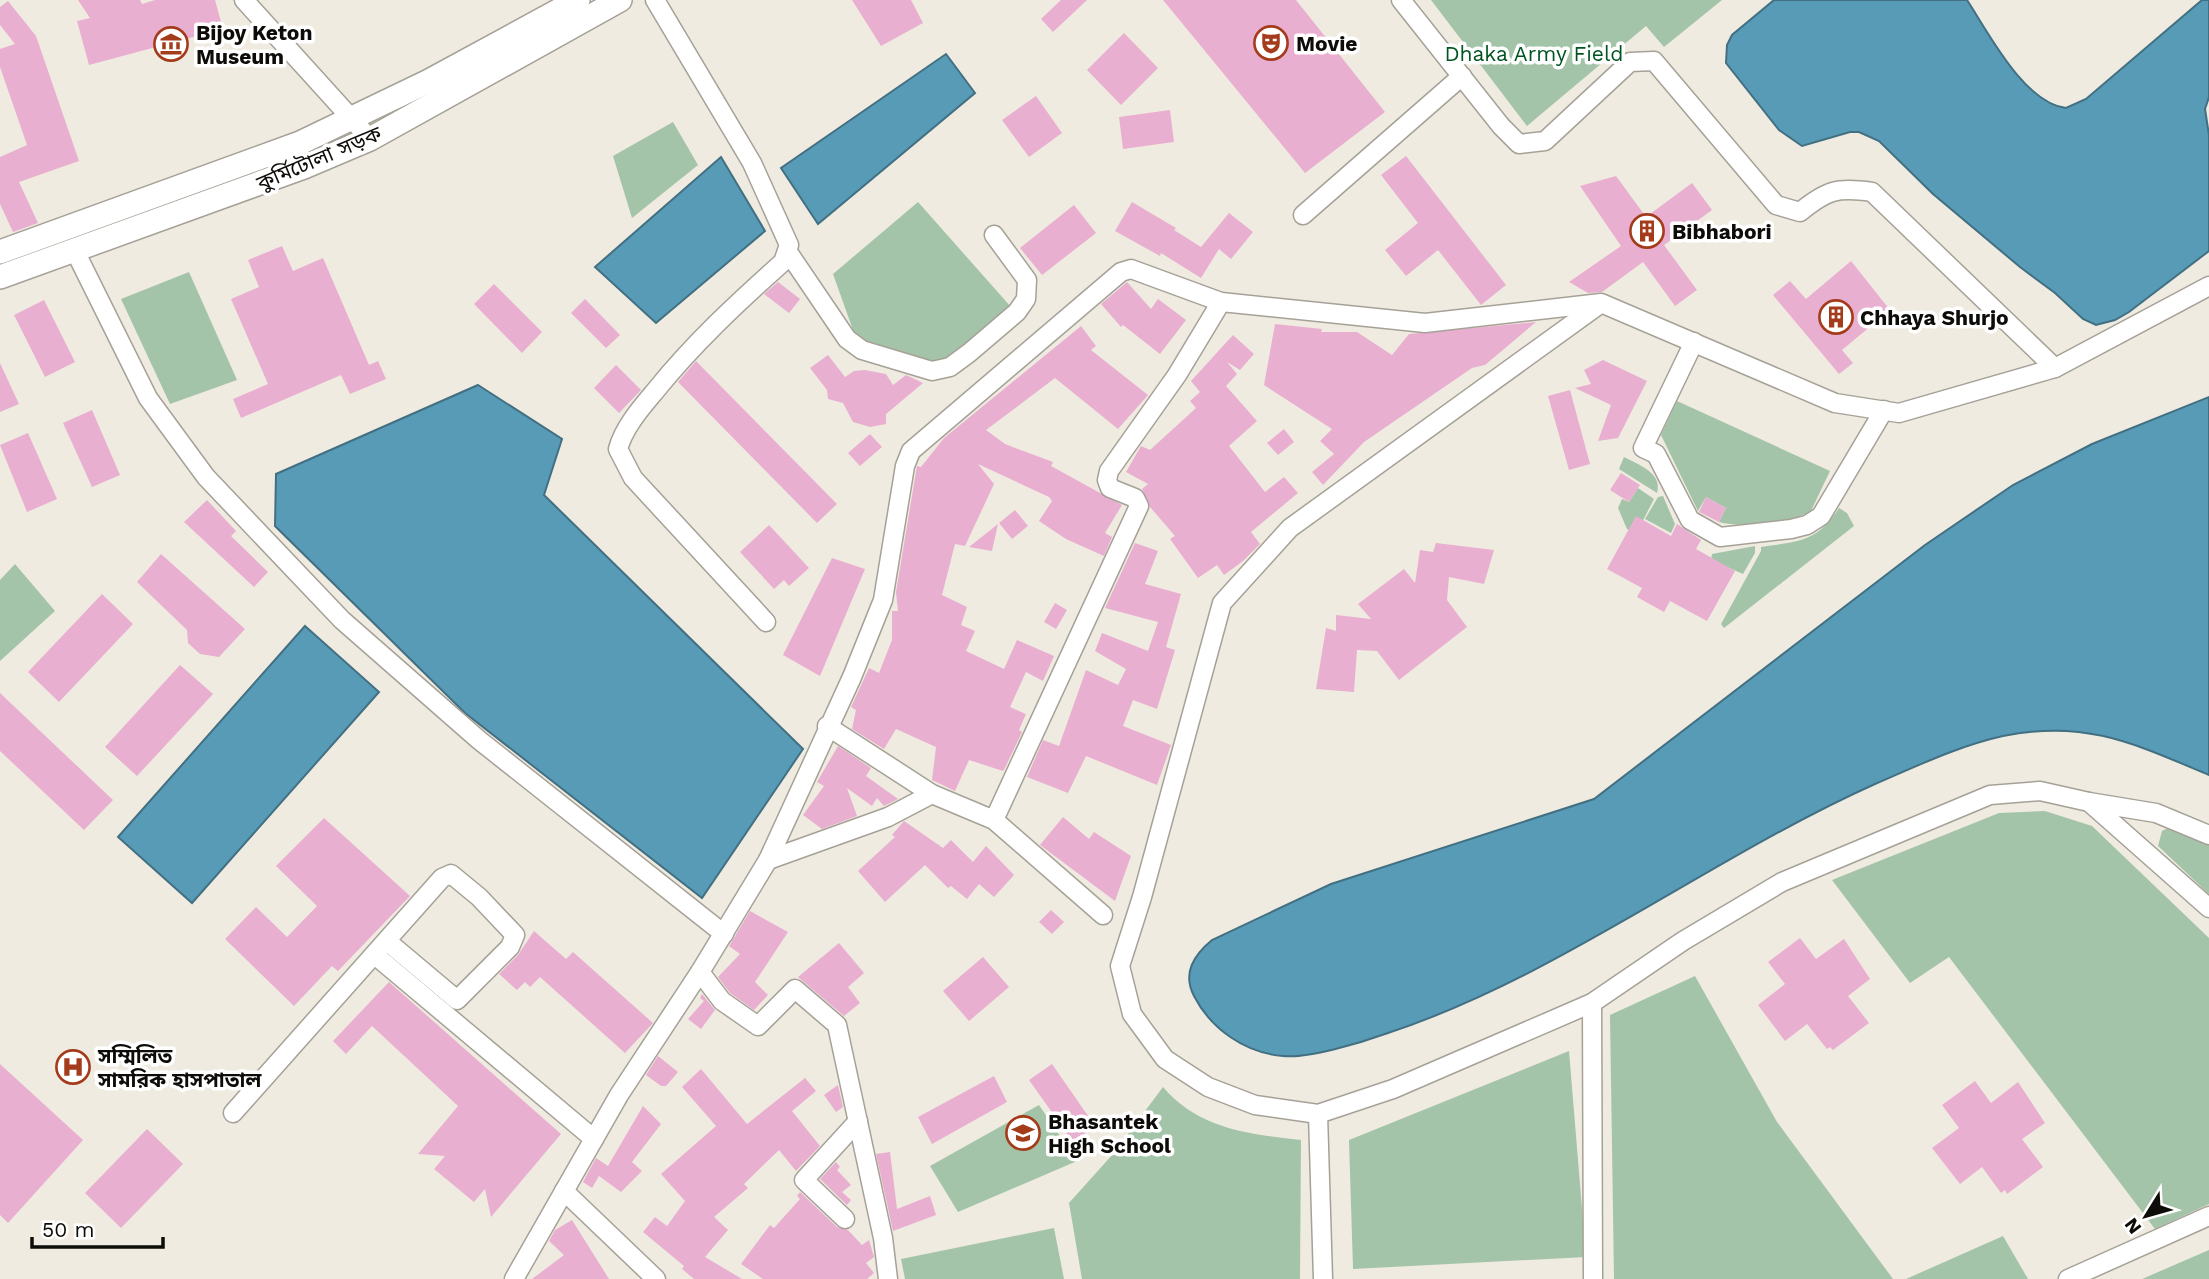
<svg xmlns="http://www.w3.org/2000/svg" width="2209" height="1279" font-family="'Work Sans','Noto Sans Bengali',sans-serif">
<rect width="100%" height="100%" fill="#f0ebe0"/>
<!-- green -->
<g fill="#a3c4a8">
<path d="M1431,0H1722L1664,47L1646,26L1527,126Z"/>
<path d="M673,122L698,165L632,218L613,156Z"/>
<path d="M918,202L1011,307L951,365L859,347L833,274Z"/>
<path d="M189,272L237,380L170,404L121,299Z"/>
<path d="M1677,401L1830,471L1811,511C1792,523 1740,528 1719,522L1726,508L1706,497L1698,511L1661,435Z"/>
<path d="M1624,457C1639,465 1663,473 1657,493L1619,469Z"/>
<path d="M1638,488L1654,499L1636,534L1627,529L1618,508L1622,499L1629,502Z"/>
<path d="M1663,496L1675,524L1671,533L1645,519L1658,497Z"/>
<path d="M1839,508L1847,513L1854,526L1724,628L1721,624L1761,551V547C1799,541 1816,543 1839,508Z"/>
<path d="M1755,546V553L1743,574L1711,560L1712,554Z"/>
<path d="M15,564L55,611L0,661V580Z"/>
<path d="M2045,811L2092,826L2209,938V1204L2155,1229L1949,957L1910,983L1832,880L1999,813Z"/>
<path d="M2172,826L2209,844V894L2158,846L2162,831Z"/>
<path d="M1695,976L1777,1122L1893,1279H1614L1610,1015Z"/>
<path d="M1569,1051L1586,1257L1353,1269L1349,1140Z"/>
<path d="M1163,1087C1199,1129 1248,1134 1301,1140L1300,1279H1082L1069,1203L1113,1154Z"/>
<path d="M1039,1105L1077,1161L958,1212L930,1166Z"/>
<path d="M1054,1228L1064,1279H905L901,1259Z"/>
<path d="M2003,1236L2028,1279H1906Z"/>
<path d="M2209,1250V1279H2142Z"/>
</g>
<!-- water -->
<g fill="#589bb7" stroke="#427082" stroke-width="2">
<path d="M1774,0H1967C1988,32 2024,103 2066,108L2086,99L2202,0H2209V97L2205,109L2209,135V251L2129,312L2115,320L2096,325L2083,319L2055,293L2020,267L1933,194L1879,141L1859,132H1850L1802,146L1779,130L1726,63L1727,45L1732,35Z"/>
<path d="M946,54L975,93L818,224L781,168Z"/>
<path d="M721,157L765,231L656,323L595,267Z"/>
<path d="M478,385L562,439L544,495L803,749L702,898L465,713L275,526L276,474Z"/>
<path d="M2209,397V775C2135,744 2086,719 2003,736C1958,746 1917,766 1875,784C1710,858 1558,977 1388,1033C1363,1042 1308,1059 1283,1056C1245,1053 1211,1029 1194,996C1182,973 1194,955 1212,940L1331,884L1594,799L1925,545L2013,485L2092,444Z"/>
<path d="M305,626L379,692L192,903L118,837Z"/>
</g>
<!-- building -->
<g fill="#e9afd1">
<path d="M78,0H140L142,4L155,0H215L223,29L89,65L77,21L90,18Z"/>
<path d="M852,0H911L923,23L881,46Z"/>
<path d="M1061,0H1087L1053,32L1041,19Z"/>
<path d="M1163,0H1296L1385,112L1305,173Z"/>
<path d="M8,1L36,36L79,161L19,182L38,223L13,232L0,204V157L27,145L0,67V49L15,44L0,25V7Z"/>
<path d="M1124,33L1158,68L1121,105L1087,70Z"/>
<path d="M1036,96L1062,133L1029,157L1002,120Z"/>
<path d="M1170,110L1174,142L1123,149L1119,117Z"/>
<path d="M1406,156L1506,285L1481,305L1438,250L1406,276L1385,250L1418,223L1381,175Z"/>
<path d="M1616,176L1646,217L1692,183L1712,210L1664,245L1697,290L1675,306L1643,262L1602,292L1588,293L1569,282L1621,246L1580,186Z"/>
<path d="M1132,202L1176,228L1174,230L1201,247L1229,213L1253,232L1231,259L1219,249L1201,278L1161,253L1160,256L1115,231Z"/>
<path d="M1074,205L1096,233L1042,275L1020,248Z"/>
<path d="M282,246L293,271L323,258L369,365L378,361L386,379L350,394L341,375L241,418L233,399L268,384L231,299L259,287L248,260Z"/>
<path d="M1851,261L1890,310L1842,350L1853,363L1839,374L1773,295L1790,281L1806,299Z"/>
<path d="M778,282L800,299L789,313L764,294Z"/>
<path d="M1127,282L1151,309L1158,299L1186,320L1160,354L1123,325L1121,327L1101,304Z"/>
<path d="M494,284L542,332L522,353L474,304Z"/>
<path d="M585,299L620,335L606,348L571,313Z"/>
<path d="M44,300L75,362L45,377L14,315Z"/>
<path d="M1536,322L1485,365L1472,368L1364,442L1323,485L1312,472L1334,454L1320,441L1332,429L1264,385L1275,324L1322,329L1321,332H1357L1392,355L1409,334Z"/>
<path d="M1081,326L1096,346L1091,350L1148,395L1118,429L1055,378L986,430L1005,444L1053,462L1051,466L1122,505L1105,533L1112,537L1104,556L1066,539L1039,521L1052,501L1049,497L978,464L994,484L965,546L955,544L942,595L967,607L961,625L975,631L966,651L1004,669L1017,640L1054,656L1043,681L1026,672L1010,707L1026,714L1019,730L1022,732L1005,768L1003,771L969,760L955,791L932,780L936,747L896,729L884,749L852,729L856,710L851,707L869,668L879,673L892,640V611H898L896,592L917,466L921,467L944,438Z"/>
<path d="M1233,335L1254,354L1240,370L1227,362L1237,374L1226,386L1257,421L1229,446L1265,492L1284,477L1298,493L1251,532L1260,544L1243,561L1224,575L1217,565L1198,578L1170,539L1175,536L1150,507L1142,489L1148,484L1126,472L1141,446L1150,450L1196,408L1190,401L1200,392L1191,381Z"/>
<path d="M828,355L845,377L854,371L865,370L886,374L893,385L906,375L923,383L886,414V424L870,427L853,422L843,403L828,399L827,390L810,368Z"/>
<path d="M1603,360L1647,381L1618,438L1598,441L1611,405L1575,388L1591,384L1584,370Z"/>
<path d="M696,361L837,504L817,523L678,382Z"/>
<path d="M0,363L19,404L0,412Z"/>
<path d="M616,365L641,390L619,413L594,388Z"/>
<path d="M1570,390L1590,464L1569,470L1548,396Z"/>
<path d="M92,410L120,475L92,487L63,423Z"/>
<path d="M1284,429L1294,442L1278,455L1267,443Z"/>
<path d="M28,433L57,499L27,512L0,445Z"/>
<path d="M870,434L882,447L860,466L848,453Z"/>
<path d="M1621,473L1640,485L1629,502L1610,490Z"/>
<path d="M1706,497L1726,508L1719,522L1699,512Z"/>
<path d="M207,500L236,531L231,536L268,572L254,587L184,522Z"/>
<path d="M1015,510L1028,526L1012,539L999,523Z"/>
<path d="M1636,516L1671,536L1677,524L1701,540L1696,549L1735,571L1707,621L1670,601L1664,612L1637,597L1642,588L1607,569Z"/>
<path d="M998,524L992,551L969,547Z"/>
<path d="M769,525L809,568L789,586L784,580L774,589L740,552Z"/>
<path d="M1135,543L1158,551L1145,584L1181,594L1166,647L1175,650L1157,709L1133,700L1123,726L1171,745L1157,785L1086,756L1068,793L1027,777L1043,740L1059,746L1086,670L1118,685L1126,669L1095,651L1102,633L1148,651L1158,622L1105,608Z"/>
<path d="M1436,543L1494,550L1484,584L1449,577L1447,600L1467,627L1399,680L1377,651L1357,650L1354,692L1316,689L1326,628L1336,631V615L1371,619L1358,604L1404,569L1415,583L1420,550L1433,552Z"/>
<path d="M161,554L245,629L219,657L200,654L188,643L187,630L137,582Z"/>
<path d="M832,558L865,569L820,676L783,655Z"/>
<path d="M102,594L133,624L59,702L28,672Z"/>
<path d="M1055,603L1067,610L1056,629L1044,622Z"/>
<path d="M180,665L213,694L137,776L105,747Z"/>
<path d="M0,693L113,800L84,830L0,751Z"/>
<path d="M838,746L871,768L866,776L898,799L884,806L877,798L872,806L847,788L857,816L822,829L803,815L824,786L817,782Z"/>
<path d="M1063,817L1089,839L1094,832L1131,856L1115,901L1040,845Z"/>
<path d="M324,818L410,896L338,971L332,966L294,1006L225,939L256,907L287,937L317,906L276,866Z"/>
<path d="M904,821L943,848L951,840L973,862L986,846L1014,875L994,897L979,884L967,899L951,886L948,888L925,865L885,902L858,871L895,837L892,835Z"/>
<path d="M1051,910L1064,922L1052,934L1039,922Z"/>
<path d="M750,911L788,932L755,982L768,995L754,1010L730,993L718,977L740,954L729,946Z"/>
<path d="M534,931L566,959L573,952L653,1023L625,1053L540,977L530,987L525,982L517,990L499,974L518,955Z"/>
<path d="M1800,938L1816,959L1844,939L1870,979L1848,996L1869,1023L1833,1050L1830,1047L1827,1049L1807,1024L1785,1041L1758,1005L1785,984L1768,962Z"/>
<path d="M839,943L864,973L848,987L860,1003L844,1016L798,977Z"/>
<path d="M983,957L1009,987L969,1021L943,991Z"/>
<path d="M389,982L561,1134L491,1217L485,1189L474,1202L434,1169L445,1156L418,1154L458,1106L372,1026L346,1054L333,1041Z"/>
<path d="M702,994L715,1010L701,1029L688,1019L704,1001L700,998Z"/>
<path d="M658,1056L678,1072L666,1086H661L646,1075Z"/>
<path d="M0,1064L83,1140L8,1223L0,1215Z"/>
<path d="M1052,1064L1095,1126L1073,1142L1029,1080Z"/>
<path d="M701,1069L747,1124L805,1078L816,1091L792,1111L820,1146L796,1171L779,1150L744,1184L748,1188L714,1217L728,1230L705,1257L742,1279H694L682,1269L684,1266L643,1232L655,1217L667,1226L685,1201L661,1174L716,1126L682,1087Z"/>
<path d="M994,1076L1007,1102L932,1144L918,1117Z"/>
<path d="M1975,1081L1991,1103L2018,1082L2045,1123L2022,1139L2043,1167L2007,1194L2005,1190L2001,1193L1982,1167L1960,1184L1932,1148L1959,1128L1942,1105Z"/>
<path d="M838,1085L843,1107L836,1112L824,1095Z"/>
<path d="M643,1106L661,1124L632,1162L642,1171L621,1192L599,1176L592,1188L583,1182L596,1158L608,1166Z"/>
<path d="M147,1129L183,1164L121,1228L85,1193Z"/>
<path d="M890,1152L897,1209L930,1196L936,1215L893,1231L876,1154Z"/>
<path d="M836,1162L840,1167L837,1170L851,1185L842,1192L851,1200L847,1205L820,1179Z"/>
<path d="M800,1192L837,1227L848,1230L862,1245L869,1240L874,1257L866,1263L874,1273L867,1279H763L741,1264L770,1225L774,1228L800,1199L797,1196Z"/>
<path d="M572,1220L609,1279H532L564,1255L549,1241L555,1230Z"/>
</g>
<g fill="none" stroke-linecap="round" stroke-linejoin="round">
<!-- minor casing -->
<g stroke="#a6a197" stroke-width="21">
<g id="minor">
<path d="M244,0L370,139"/>
<path d="M655,0L752,163L789,245L783,262C737,303 694,343 656,390C641,408 624,427 618,449L633,478L766,622"/>
<path d="M1401,0L1501,126L1519,144L1545,141L1630,62L1654,61L1776,205L1800,212C1827,190 1837,187 1872,192L2055,368"/>
<path d="M1303,215L1462,76"/>
<path d="M75,251L148,398L206,477L342,620L479,740L724,934"/>
<path d="M788,252L847,339L862,350L932,371L950,367L969,353L1017,312L1026,299L1027,280L994,235"/>
<path d="M1600,304L1290,528L1222,603L1142,897L1120,966L1132,1014L1165,1059L1208,1087L1255,1105L1318,1114L1393,1089L1592,1003L1683,941L1782,882L1990,795L2040,791L2089,802L2209,908"/>
<path d="M1694,342L1643,448L1656,454L1690,520L1720,537L1791,529L1807,525L1821,516L1884,410"/>
<path d="M827,726L932,794L994,820L1103,915"/>
<path d="M2089,802L2156,813L2209,835"/>
<path d="M994,820L1139,506L1135,498L1110,488L1107,480L1109,471L1177,375L1221,302"/>
<path d="M768,860L888,817L932,794"/>
<path d="M376,956L594,1139"/>
<path d="M700,972L722,1001L758,1026L795,989L837,1025L883,1238L888,1279"/>
<path d="M1592,1003L1593,1279"/>
<path d="M233,1113L442,878L451,874L479,897L515,935L510,947L457,1000L388,942"/>
<path d="M1318,1114L1323,1279"/>
<path d="M564,1191L656,1279"/>
<path d="M845,1219L804,1180L858,1121"/>
<path d="M514,1279L619,1095L700,972L768,860L852,677L883,600L905,466L911,451L1121,272L1131,269L1221,302L1425,323L1601,303L1835,403L1899,413L2055,368L2209,286"/>
<path d="M2068,1279L2209,1216"/>
</g>
</g>
<!-- major casing -->
<g stroke="#a6a197" stroke-width="26">
<g id="major">
<path d="M0,252L300,143L429,81L578,0"/>
<path d="M0,277L304,167L370,139L620,0"/>
</g>
</g>
<!-- minor -->
<use href="#minor" stroke="#fff" stroke-width="18"/>
<!-- major -->
<use href="#major" stroke="#fff" stroke-width="23"/>
</g>
<!-- icons -->
<defs>
<g id="theatre-ring" transform="scale(1.75)"><circle r="9.5" fill="#fff" stroke="#a43c1c" stroke-width="1.5"/><path d="M-5-5.5Q0-4 5-5.5V0Q5 5 0 6Q-5 5-5 0ZM-3.3-2.5H-1v1.5H-3.3ZM1-2.5H3.3v1.5H1ZM-2.8 1Q0 5.5 2.8 1Z" fill="#a43c1c"/></g>
<g id="museum-ring" transform="scale(1.75)"><circle r="9.5" fill="#fff" stroke="#a43c1c" stroke-width="1.5"/><path d="M0-6L6-3V-2H-6V-3ZM-5-1h2V3h-2ZM-1-1h2V3h-2ZM3-1h2V3H3ZM-6 4H6V6H-6Z" fill="#a43c1c"/></g>
<g id="building-ring" transform="scale(1.75)"><circle r="9.5" fill="#fff" stroke="#a43c1c" stroke-width="1.5"/><path d="M-4-6H4V6H1V3H-1V6H-4ZM-2.5-4.3h1.7v1.8h-1.7ZM.8-4.3h1.7v1.8H.8ZM-2.5-1h1.7V.8h-1.7ZM.8-1h1.7V.8H.8Z" fill="#a43c1c"/></g>
<g id="hospital-ring" transform="scale(1.75)"><circle r="9.5" fill="#fff" stroke="#a43c1c" stroke-width="1.5"/><path d="M-5-5h3v3.5h4V-5h3V5h-3V1.5h-4V5h-3Z" fill="#a43c1c"/></g>
<g id="school-ring" transform="scale(1.75)"><circle r="9.5" fill="#fff" stroke="#a43c1c" stroke-width="1.5"/><path d="M0-5L7-2L0 1L-7-2ZM-4 1L0 2.5L4 1V4Q0 6-4 4Z" fill="#a43c1c"/></g>
</defs>
<g fill-rule="evenodd">
<use href="#theatre-ring" x="1271" y="43"/>
<use href="#museum-ring" x="171" y="44"/>
<use href="#building-ring" x="1647" y="231"/>
<use href="#building-ring" x="1836" y="317"/>
<use href="#hospital-ring" x="73" y="1067"/>
<use href="#school-ring" x="1023" y="1133"/>
</g>
<g text-anchor="middle" dominant-baseline="central" stroke-width="7" stroke-linejoin="round" paint-order="stroke">
<!-- poi labels -->
<g font-size="21" font-weight="bold" fill="#0e0c08" stroke="#fff" text-anchor="start">
<text x="196" y="32">Bijoy Keton<tspan x="196" dy="24">Museum</tspan></text>
<text x="1296" y="43">Movie</text>
<text x="1672" y="231">Bibhabori</text>
<text x="1860" y="317">Chhaya Shurjo</text>
<text x="98" y="1055">সম্মিলিত<tspan x="98" dy="24">সামরিক হাসপাতাল</tspan></text>
<text x="1048" y="1121">Bhasantek<tspan x="1048" dy="24">High School</tspan></text>
</g>
<!-- park labels -->
<g font-size="21" fill="#005421" stroke="#fff">
<text x="1534" y="53">Dhaka Army Field</text>
</g>
<!-- street labels -->
<g font-size="21" fill="#0e0c08" stroke="#fff">
<text transform="translate(319 158) rotate(-23)">কুর্মিটোলা সড়ক</text>
</g>
</g>
<!-- north arrow -->
<g transform="translate(2146 1216) rotate(233)" stroke="#ffffff" stroke-width="5" paint-order="stroke">
<path d="M0-5L12 26L0 18L-12 26Z" fill="#0e0c08"/>
<text y="-10" font-size="19" font-weight="bold" text-anchor="middle" fill="#0e0c08">N</text>
</g>
<!-- scale -->
<path d="M32 1237v10h131v-10" fill="none" stroke="#0e0c08" stroke-width="3.5"/>
<text x="42" y="1237" font-size="21" fill="#0e0c08" stroke="#ffffff" stroke-width="5" paint-order="stroke">50 m</text>
</svg>
